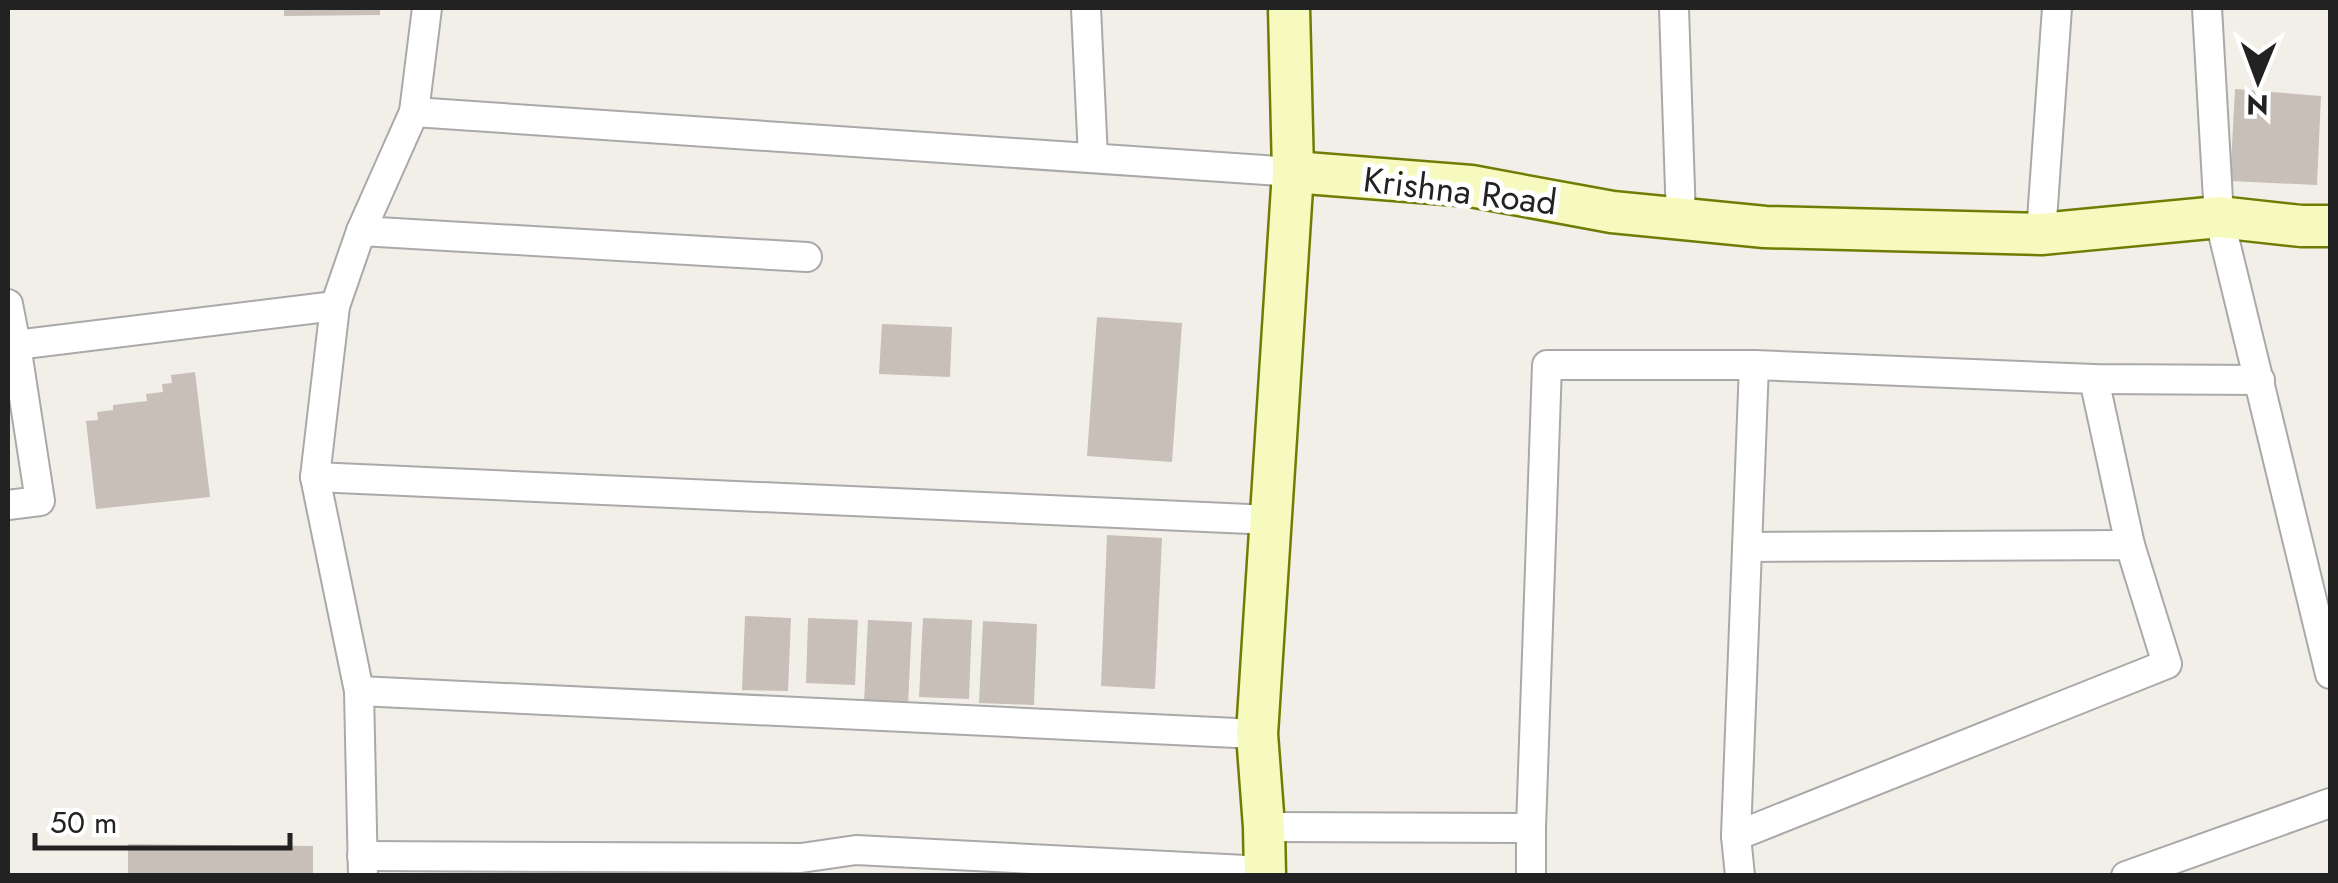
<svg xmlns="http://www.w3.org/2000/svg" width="2338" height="883" font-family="Jost,sans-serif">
<rect width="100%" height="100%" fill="#f2efe9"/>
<!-- building -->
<g fill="#c7bfb8">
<path d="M284,8H380V15L284,16Z"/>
<path d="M2235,89L2321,96L2317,185L2230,181Z"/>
<path d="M1097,317L1182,323L1172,462L1087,456Z"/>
<path d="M882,324L952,327L950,377L879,374Z"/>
<path d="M195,372L210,497L96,509L86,421L98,420L97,412L113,410V405L147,401L146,394L163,392L162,384L172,383L171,375Z"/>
<path d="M1107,535L1162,538L1155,689L1101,686Z"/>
<path d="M745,616L791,618L788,691L742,690Z"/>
<path d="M808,618L858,620L855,685L806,683Z"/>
<path d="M923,618L972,620L969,699L919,697Z"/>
<path d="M868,620L912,622L908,705L864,703Z"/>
<path d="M983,621L1037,624L1034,705L979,703Z"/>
<path d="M128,844L313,846V876H128Z"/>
</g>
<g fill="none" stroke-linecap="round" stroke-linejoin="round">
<!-- street casing -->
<g stroke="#a9a9a9" stroke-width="32">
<g id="street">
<path d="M1086,8L1093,158"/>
<path d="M1674,8L1681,219"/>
<path d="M2207,8L2219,217L2330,674"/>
<path d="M414,112L427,8"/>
<path d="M361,231L807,257"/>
<path d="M2041,234L2057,8"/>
<path d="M8,304L16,345L335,306"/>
<path d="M8,345H16L40,501L8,505"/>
<path d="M1754,365L2094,379L2260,380"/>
<path d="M2094,379L2130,545"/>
<path d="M315,477L1272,520"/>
<path d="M359,691L1257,734"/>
<path d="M1264,827L1531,828L1547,365H1754L1736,836L1740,876"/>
<path d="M1736,836L2167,664L2130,545L1747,547"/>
<path d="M362,856L801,858L856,850L1265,871"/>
<path d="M363,876L359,691L315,477L335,306L361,231L414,112L1293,172"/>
<path d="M1531,876V828"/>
<path d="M2126,876L2330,803"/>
</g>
</g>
<!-- secondary casing -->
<g stroke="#707d05" stroke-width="45">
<g id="secondary">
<path d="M1293,172L1471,186L1612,212L1765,227L2041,234L2219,217L2301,226H2330"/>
<path d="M1265,876L1264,827L1257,734L1293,172L1289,8"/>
</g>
</g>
<!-- street -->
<use href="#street" stroke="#fff" stroke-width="28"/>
<!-- secondary -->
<use href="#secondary" stroke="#f7fabf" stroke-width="40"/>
</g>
<g text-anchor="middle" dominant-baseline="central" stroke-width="10" stroke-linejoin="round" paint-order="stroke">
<!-- street labels -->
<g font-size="35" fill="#222" stroke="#fff">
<text transform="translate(1460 191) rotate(7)">Krishna Road</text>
</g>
</g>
<!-- border -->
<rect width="2338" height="883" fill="none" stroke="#222222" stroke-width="20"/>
<!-- north arrow -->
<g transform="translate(2258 80) rotate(181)" stroke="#ffffff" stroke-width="8" paint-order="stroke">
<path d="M0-8L18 38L0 25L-18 38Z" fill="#222222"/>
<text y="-15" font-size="28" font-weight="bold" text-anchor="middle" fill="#222222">N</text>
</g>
<!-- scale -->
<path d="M35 833v15h255v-15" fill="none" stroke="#222222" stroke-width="5"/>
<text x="50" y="833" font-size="30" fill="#222222" stroke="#ffffff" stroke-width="8" paint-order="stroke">50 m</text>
</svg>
